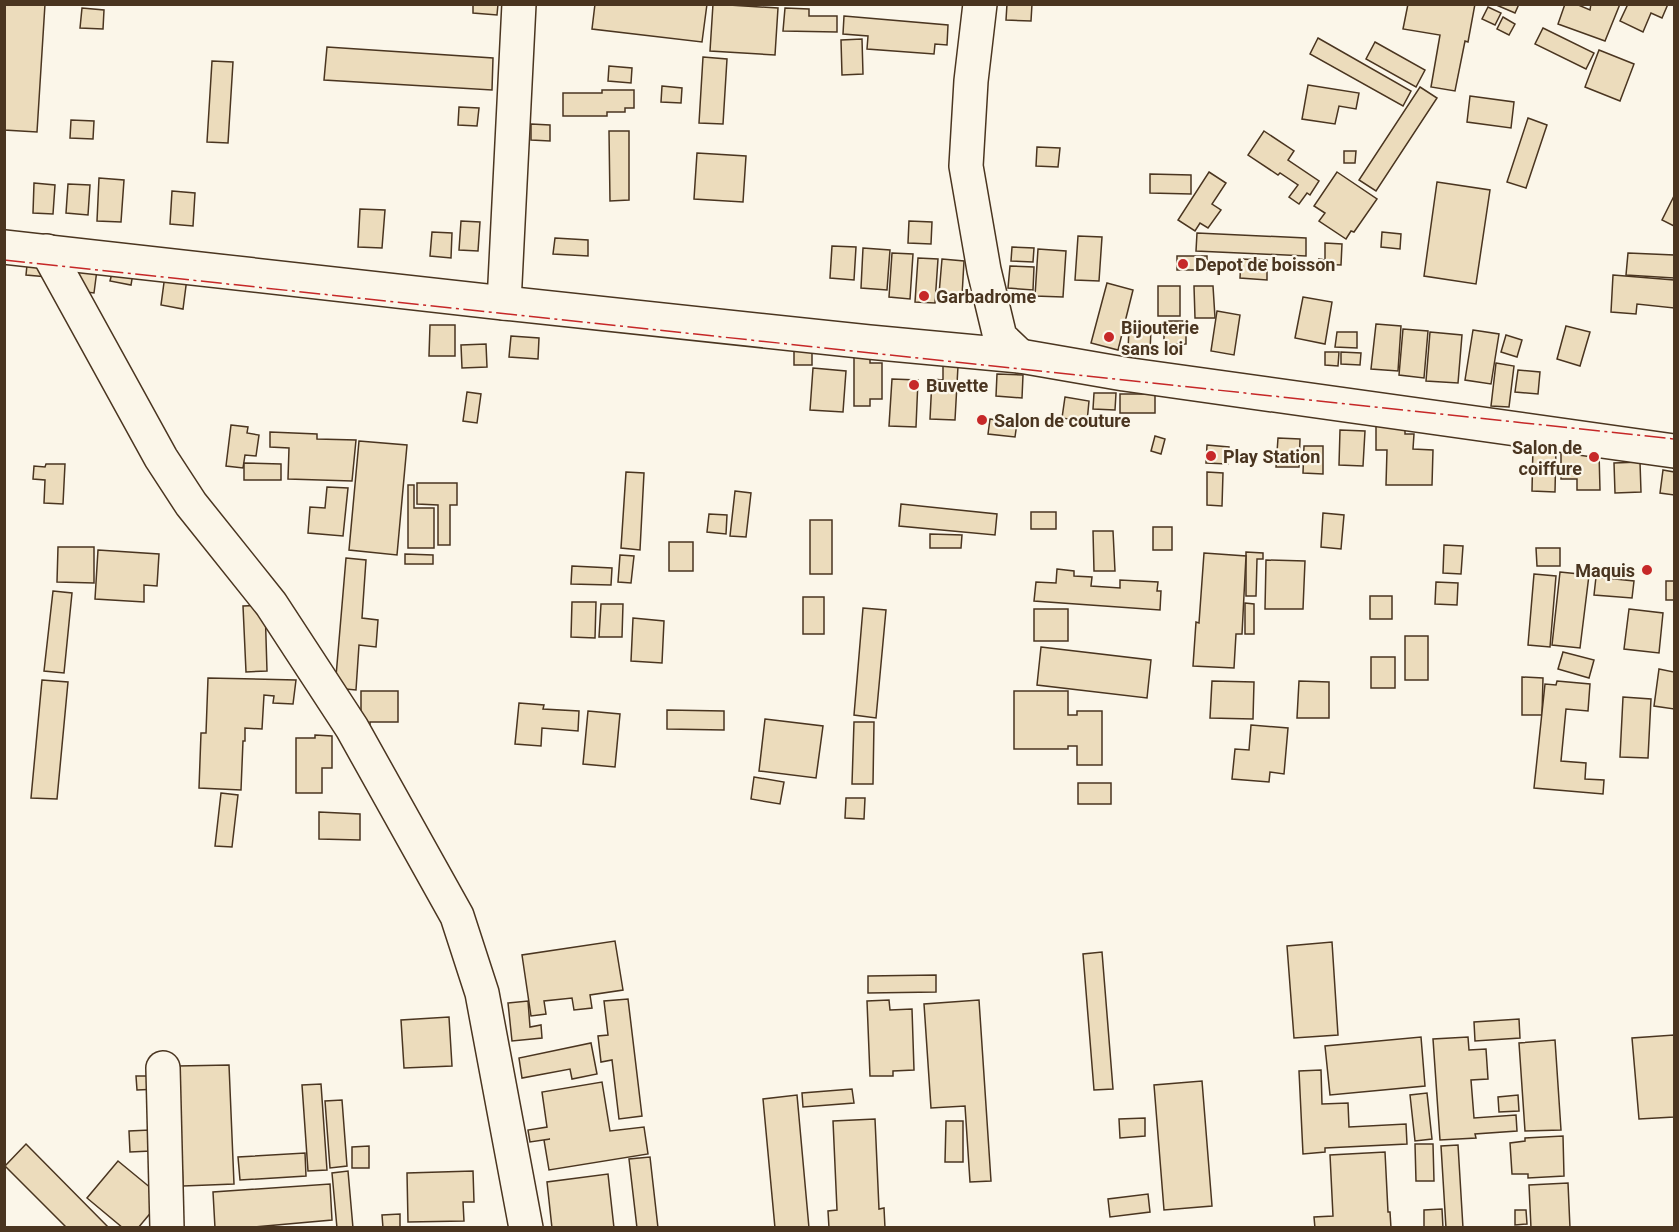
<svg xmlns="http://www.w3.org/2000/svg" width="1679" height="1232" font-family="Roboto,sans-serif">
<rect width="100%" height="100%" fill="#fbf6e9"/>
<!-- building -->
<g fill="#ecdcbc" stroke="#4a3520" stroke-width="1.5">
<path d="M4,4H45L37,132L4,130Z"/>
<path d="M473,4H498L497,15L473,13Z"/>
<path d="M595,4H707L702,42L592,29Z"/>
<path d="M713,4L778,8L775,55L710,51Z"/>
<path d="M1007,4H1032L1031,21L1006,20Z"/>
<path d="M1408,4H1475L1468,42L1465,41L1455,91L1431,87L1440,35L1403,29Z"/>
<path d="M1494,4H1519L1515,13Z"/>
<path d="M1565,4H1576L1590,10L1591,4H1620L1605,41L1558,24Z"/>
<path d="M1628,4H1668L1662,18L1651,13L1643,32L1620,21Z"/>
<path d="M1488,7L1501,13L1495,25L1482,19Z"/>
<path d="M82,8L104,10L103,29L80,28Z"/>
<path d="M785,8L809,9V16H837V32L783,31Z"/>
<path d="M844,16L948,25L947,45L935,44L934,54L867,49L868,36L843,34Z"/>
<path d="M1503,17L1515,24L1509,35L1497,29Z"/>
<path d="M1543,28L1594,53L1586,69L1535,44Z"/>
<path d="M1318,38L1411,91L1403,106L1310,54Z"/>
<path d="M862,39L863,74L842,75L841,40Z"/>
<path d="M1375,42L1425,70L1416,87L1366,59Z"/>
<path d="M327,47L493,58L492,90L324,80Z"/>
<path d="M1599,50L1634,64L1620,101L1585,87Z"/>
<path d="M703,57L727,59L723,124L699,123Z"/>
<path d="M212,61L233,62L228,143L207,142Z"/>
<path d="M609,66L632,68L631,83L608,81Z"/>
<path d="M1308,85L1359,93L1356,109L1339,106L1335,124L1302,119Z"/>
<path d="M662,86L682,88L681,103L661,102Z"/>
<path d="M1420,87L1437,98L1376,191L1359,180Z"/>
<path d="M602,90H634V108H625V112H607V116H563V93H602Z"/>
<path d="M1470,96L1514,102L1511,128L1467,122Z"/>
<path d="M459,107L479,108L477,126L458,125Z"/>
<path d="M1528,118L1547,125L1526,188L1507,182Z"/>
<path d="M71,120L94,121L93,139L70,138Z"/>
<path d="M531,124L550,125V141L531,140Z"/>
<path d="M609,131H629V200L610,201Z"/>
<path d="M1264,131L1294,151L1288,160L1319,181L1310,195L1307,193L1299,204L1289,197L1298,185L1280,173L1278,175L1248,155Z"/>
<path d="M1037,147L1060,148L1058,167L1036,166Z"/>
<path d="M1344,151H1356L1355,163H1344Z"/>
<path d="M697,153L746,156L743,202L694,199Z"/>
<path d="M1209,172L1226,183L1212,204L1221,210L1208,228L1200,223L1195,231L1178,220Z"/>
<path d="M1337,172L1377,199L1354,232L1351,231L1346,239L1319,221L1325,213L1314,206Z"/>
<path d="M1150,174L1191,175V194L1150,193Z"/>
<path d="M99,178L124,180L121,222L97,221Z"/>
<path d="M1437,182L1490,190L1476,284L1424,276Z"/>
<path d="M34,183L55,185L53,214L33,213Z"/>
<path d="M68,184L90,185L88,215L66,213Z"/>
<path d="M172,191L195,193L193,226L170,224Z"/>
<path d="M1674,196V226L1662,220Z"/>
<path d="M360,209L385,210L382,248L358,247Z"/>
<path d="M461,221L480,222L478,251L459,250Z"/>
<path d="M909,221L932,222L931,244L908,243Z"/>
<path d="M432,232L452,233L451,258L430,256Z"/>
<path d="M1382,232L1401,234L1400,249L1381,247Z"/>
<path d="M1197,233L1306,238V256L1196,251Z"/>
<path d="M1078,236L1102,237L1099,281L1075,280Z"/>
<path d="M555,238L588,240V256L553,254Z"/>
<path d="M1325,243L1342,244L1341,265L1319,264V259L1325,260Z"/>
<path d="M832,246L856,247L854,280L830,278Z"/>
<path d="M1012,247L1034,248L1033,262L1011,261Z"/>
<path d="M863,248L890,250L887,290L861,288Z"/>
<path d="M1038,249L1066,251L1063,297L1035,296Z"/>
<path d="M892,253L913,254L910,299L889,297Z"/>
<path d="M1628,253L1674,255V278L1626,275Z"/>
<rect x="1177" y="256" width="30" height="14"/>
<path d="M918,258L938,259L935,303L915,302Z"/>
<path d="M75,259L98,262L94,293L71,290Z"/>
<path d="M942,259L964,261L962,296L939,294Z"/>
<path d="M1241,259L1267,260V280L1240,278Z"/>
<path d="M27,265L49,266L48,277L26,275Z"/>
<path d="M1010,266L1034,267L1033,290L1008,288Z"/>
<path d="M113,269L133,273L131,285L110,281Z"/>
<path d="M165,275L187,278L183,309L161,305Z"/>
<path d="M1613,275L1674,280V308L1637,304L1636,314L1611,312Z"/>
<path d="M1107,283L1133,290L1118,350L1091,343Z"/>
<rect x="1158" y="286" width="22" height="30"/>
<path d="M1194,286H1213L1215,318H1195Z"/>
<path d="M1303,297L1332,302L1325,344L1295,338Z"/>
<path d="M1217,311L1240,315L1234,355L1211,351Z"/>
<rect x="1164" y="321" width="22" height="23"/>
<path d="M1376,324L1401,326L1398,371L1371,369Z"/>
<path d="M430,325H455V356H429Z"/>
<path d="M1566,326L1590,332L1580,366L1557,359Z"/>
<path d="M1129,328L1151,329L1150,352L1128,351Z"/>
<path d="M1403,329L1428,331L1424,378L1399,375Z"/>
<path d="M1473,330L1499,334L1491,384L1465,380Z"/>
<path d="M1337,332H1357V348L1335,347Z"/>
<path d="M1430,332L1462,335L1458,383L1426,381Z"/>
<path d="M1506,335L1522,340L1517,357L1501,352Z"/>
<path d="M511,336L539,338L538,359L509,357Z"/>
<path d="M486,344L487,367L462,368L461,345Z"/>
<path d="M854,348H870V363H882V399H870V406H854Z"/>
<rect x="794" y="350" width="18" height="15"/>
<path d="M1325,352H1339L1338,366L1325,365Z"/>
<path d="M1341,352L1361,353L1360,365L1341,364Z"/>
<path d="M1496,363L1514,366L1509,407L1491,406Z"/>
<path d="M943,366H958L955,420L930,419L932,379L943,380Z"/>
<path d="M813,368L846,371L843,412L810,410Z"/>
<path d="M1518,370L1540,372L1538,394L1515,392Z"/>
<path d="M997,374L1023,375L1022,398L996,396Z"/>
<path d="M892,379L918,380L916,427L889,426Z"/>
<path d="M467,392L481,394L477,423L463,421Z"/>
<path d="M1094,393H1116L1115,410L1093,409Z"/>
<rect x="1120" y="394" width="35" height="19"/>
<path d="M1065,397L1089,401L1087,422L1062,418Z"/>
<path d="M990,419L1017,423L1015,437L988,434Z"/>
<path d="M1376,421H1405V434H1414L1413,449L1433,450L1432,485H1386L1387,450H1376Z"/>
<path d="M231,425L248,427L247,433L259,435L256,456L245,455L243,468L226,466Z"/>
<path d="M1340,430L1365,431L1363,466L1339,465Z"/>
<path d="M270,432L317,434V439L356,440L352,481L288,479L289,448L270,447Z"/>
<path d="M1155,436L1165,439L1161,454L1151,451Z"/>
<path d="M1278,438L1300,439L1299,467H1276Z"/>
<path d="M359,441L407,445L397,555L349,550Z"/>
<path d="M1207,445L1229,447L1228,464L1206,463Z"/>
<path d="M1533,445L1556,446L1555,492L1532,491Z"/>
<path d="M1304,446H1323V474L1303,473Z"/>
<path d="M1561,452H1599L1600,490H1577V479H1561Z"/>
<path d="M1640,462L1641,492L1615,493L1614,463Z"/>
<path d="M244,463L281,464V480H244Z"/>
<path d="M46,464H65L63,504L44,503L45,480L33,479L34,466L45,467Z"/>
<path d="M1663,470L1674,472V495L1660,493Z"/>
<path d="M626,472L644,473L640,550L621,548Z"/>
<path d="M1207,472L1223,473L1222,506L1207,505Z"/>
<path d="M417,483H457V505H450V545H438V505L417,504Z"/>
<path d="M408,485H414V508H434V548H408Z"/>
<path d="M327,487L348,488L343,536L308,533L310,507L325,508Z"/>
<path d="M735,491L751,493L746,537L730,536Z"/>
<path d="M901,504L997,514L995,535L899,526Z"/>
<rect x="1031" y="512" width="25" height="17"/>
<path d="M1323,513L1344,515L1341,549L1321,547Z"/>
<path d="M709,514L727,515L726,534L707,532Z"/>
<rect x="810" y="520" width="22" height="54"/>
<rect x="1153" y="527" width="19" height="23"/>
<path d="M1093,531H1113L1115,571H1094Z"/>
<path d="M930,534L962,535L961,548H930Z"/>
<rect x="669" y="542" width="24" height="29"/>
<path d="M1444,545L1463,546L1461,574L1443,573Z"/>
<path d="M58,547H94V583L57,582Z"/>
<path d="M1536,548H1560V566H1537Z"/>
<path d="M98,550L159,554L157,586L144,585V602L95,599Z"/>
<path d="M1246,552L1263,553V559H1257L1256,596H1246Z"/>
<path d="M1204,553L1246,556L1242,634H1236L1234,668L1193,666L1196,622L1199,623Z"/>
<path d="M405,554L433,555V564H405Z"/>
<path d="M620,555L634,556L631,583L618,582Z"/>
<path d="M346,558L366,560L362,618L378,620L376,647L359,645L356,690L335,688Z"/>
<path d="M1266,560L1305,561L1303,609H1265Z"/>
<path d="M572,566L612,568L611,585L571,584Z"/>
<path d="M1057,569L1074,571V576L1092,577L1091,586L1120,588V580L1158,582L1157,591H1161L1160,610L1034,601L1036,582L1056,583Z"/>
<path d="M1560,572L1589,575L1580,648L1552,645Z"/>
<path d="M1534,574L1556,576L1550,647L1528,645Z"/>
<path d="M1596,577L1634,581L1632,598L1594,595Z"/>
<rect x="1666" y="581" width="8" height="19"/>
<path d="M1436,582L1458,583L1457,605L1435,604Z"/>
<path d="M53,591L72,593L64,673L44,671Z"/>
<rect x="1370" y="596" width="22" height="23"/>
<rect x="803" y="597" width="21" height="37"/>
<path d="M572,602H596L595,638L571,637Z"/>
<path d="M1245,603L1254,604V634H1245Z"/>
<path d="M601,604H623L622,637H599Z"/>
<path d="M265,605L267,671L246,672L243,606Z"/>
<path d="M863,608L886,610L876,718L854,715Z"/>
<rect x="1034" y="609" width="34" height="32"/>
<path d="M1629,609L1663,613L1659,653L1624,649Z"/>
<path d="M633,618L664,621L662,663L631,661Z"/>
<rect x="1405" y="636" width="23" height="44"/>
<path d="M1041,647L1151,660L1147,698L1037,685Z"/>
<path d="M1563,652L1594,660L1589,678L1558,669Z"/>
<rect x="1371" y="657" width="24" height="31"/>
<path d="M1659,669L1674,672V709L1654,706Z"/>
<path d="M1522,677L1543,678L1542,715H1522Z"/>
<path d="M208,678L296,680L293,704L273,703L274,696L264,695L262,729L245,728V741H243L241,790L199,788L201,733H206Z"/>
<path d="M42,680L68,682L57,799L31,798Z"/>
<path d="M1212,681L1254,682L1253,719L1210,718Z"/>
<path d="M1299,681L1329,682V718H1297Z"/>
<path d="M1557,681L1590,684L1588,711L1566,709L1561,761L1586,763L1585,779L1604,780L1603,794L1534,788L1545,684L1556,685Z"/>
<path d="M361,691H398V722H370V730H361Z"/>
<path d="M1014,691H1068V715H1077V711H1102V765H1077V746H1068V749H1014Z"/>
<path d="M1623,697L1651,699L1648,758L1620,757Z"/>
<path d="M519,703L544,705L543,709L579,711L578,731L542,728L541,746L515,744Z"/>
<path d="M667,710L724,711V730L667,729Z"/>
<path d="M588,711L620,714L615,767L583,764Z"/>
<path d="M765,719L823,726L816,778L759,771Z"/>
<path d="M854,722H874L873,784H852Z"/>
<path d="M1251,725L1288,728L1284,774L1270,772L1269,782L1232,779L1235,749L1249,750Z"/>
<path d="M315,735L332,736V768H322V793H296V738H315Z"/>
<path d="M754,777L784,782L780,804L751,799Z"/>
<rect x="1078" y="783" width="33" height="21"/>
<path d="M221,793L238,795L232,847L215,846Z"/>
<path d="M846,798H865L864,819L845,818Z"/>
<path d="M319,812L360,814V840L319,839Z"/>
<path d="M615,941L623,990L590,995L592,1008L574,1010L572,998L544,1001L546,1014L531,1016L522,955Z"/>
<path d="M1332,942L1338,1035L1294,1038L1287,946Z"/>
<path d="M1102,952L1113,1089L1094,1090L1083,954Z"/>
<path d="M936,975V992L868,993V976Z"/>
<path d="M628,999L642,1116L619,1119L612,1060L601,1062L598,1036L608,1035L604,1001Z"/>
<path d="M889,1000L890,1010L912,1009L914,1070L893,1071V1076H870L867,1001Z"/>
<path d="M979,1000L991,1181L970,1182L965,1106L931,1108L924,1004Z"/>
<path d="M528,1001L530,1027L541,1025L542,1038L512,1041L508,1003Z"/>
<path d="M449,1017L452,1066L404,1068L401,1020Z"/>
<path d="M1519,1019L1520,1038L1475,1041L1474,1022Z"/>
<path d="M1674,1035V1117L1639,1119L1632,1038Z"/>
<path d="M1421,1037L1425,1086L1330,1095L1325,1046Z"/>
<path d="M1468,1037L1469,1050L1486,1049L1488,1079L1471,1080L1474,1118L1516,1115L1517,1131L1475,1134L1476,1138L1440,1140L1433,1039Z"/>
<path d="M1555,1040L1561,1130L1525,1131L1519,1043Z"/>
<path d="M591,1043L597,1074L572,1079L570,1069L522,1078L519,1058Z"/>
<path d="M229,1065L234,1184L183,1186L178,1066Z"/>
<path d="M1321,1070L1322,1104L1348,1103L1349,1127L1406,1124L1407,1144L1325,1148V1152L1303,1154L1299,1071Z"/>
<path d="M136,1076H159V1089L137,1090Z"/>
<path d="M1202,1081L1212,1206L1164,1210L1154,1085Z"/>
<path d="M602,1082L610,1131L644,1127L648,1154L549,1170L544,1140L550,1139L530,1142L528,1130L547,1127L542,1092Z"/>
<path d="M321,1084L327,1170L308,1171L302,1085Z"/>
<path d="M852,1089L854,1103L803,1107L802,1093Z"/>
<path d="M1427,1093L1432,1139L1415,1141L1410,1095Z"/>
<path d="M797,1095L809,1228H775L763,1099Z"/>
<path d="M1518,1095L1519,1111L1499,1112L1498,1097Z"/>
<path d="M342,1100L347,1166L330,1168L325,1101Z"/>
<path d="M1145,1118V1136L1120,1138L1119,1119Z"/>
<path d="M875,1119L879,1209L884,1208L885,1228H829L828,1211L837,1210L833,1121Z"/>
<path d="M946,1121H963V1162H945Z"/>
<path d="M150,1130L151,1151L130,1152L129,1131Z"/>
<path d="M1563,1136L1564,1176L1528,1178V1174H1512L1510,1143L1525,1141V1138Z"/>
<path d="M26,1144L109,1228H67L5,1166Z"/>
<path d="M1415,1144H1433L1434,1181H1416Z"/>
<path d="M1458,1145L1463,1228H1446L1441,1146Z"/>
<path d="M369,1146V1168H352V1147Z"/>
<path d="M1385,1152L1388,1212H1390L1391,1228H1315L1314,1217L1333,1216L1330,1155Z"/>
<path d="M305,1153L306,1176L240,1180L238,1157Z"/>
<path d="M650,1157L658,1228H637L629,1159Z"/>
<path d="M118,1161L163,1198L138,1228H123L87,1198Z"/>
<path d="M348,1171L353,1228H337L332,1173Z"/>
<path d="M473,1171L474,1202H463L464,1221L408,1222L407,1173Z"/>
<path d="M608,1174L614,1228H552L547,1182Z"/>
<path d="M1568,1183L1570,1228H1531L1529,1185Z"/>
<path d="M330,1184L332,1220L244,1228H215L213,1192Z"/>
<path d="M1148,1194L1150,1212L1110,1217L1108,1199Z"/>
<path d="M1442,1209L1443,1228H1424V1210Z"/>
<path d="M1515,1210H1526L1527,1224L1515,1225Z"/>
<path d="M400,1214V1228H383L382,1215Z"/>
</g>
<g fill="none" stroke-linecap="round" stroke-linejoin="round">
<!-- minor casing -->
<g stroke="#4a3520" stroke-width="36">
<g id="minor">
<path d="M980,4L971,81L966,166L984,270L1000,337L1020,356"/>
<path d="M4,247L504,303L869,342L1020,356L1124,374L1674,451"/>
<path d="M47,251L161,458L191,504L271,604L352,728L457,916L482,993L526,1228"/>
<path d="M504,303L519,4"/>
<path d="M163,1068L167,1228"/>
</g>
</g>
<!-- minor -->
<use href="#minor" stroke="#fbf6e9" stroke-width="33"/>
<!-- power -->
<path stroke="#c62828" stroke-width="1.5" stroke-dasharray="21 4.5 3 4.5" stroke-linecap="butt" d="M4,260L1674,439"/>
</g>
<!-- markers -->
<g fill="#c62828" stroke="#fbf6e9" stroke-width="2">
<circle cx="1183" cy="264" r="6"/>
<circle cx="924" cy="296" r="6"/>
<circle cx="1109" cy="337" r="6"/>
<circle cx="914" cy="385" r="6"/>
<circle cx="982" cy="420" r="6"/>
<circle cx="1211" cy="456" r="6"/>
<circle cx="1594" cy="457" r="6"/>
<circle cx="1647" cy="570" r="6"/>
</g>
<g text-anchor="middle" dominant-baseline="central" stroke-width="4.5" stroke-linejoin="round" paint-order="stroke">
<!-- poi labels -->
<g font-size="18" font-weight="bold" fill="#4a3520" stroke="#fbf6e9" text-anchor="start">
<text x="1195" y="264">Depot de boisson</text>
<text x="936" y="296">Garbadrome</text>
<text x="1121" y="327">Bijouterie<tspan x="1121" dy="21">sans loi</tspan></text>
<text x="926" y="385">Buvette</text>
<text x="994" y="420">Salon de couture</text>
<text x="1582" y="447" text-anchor="end">Salon de<tspan x="1582" dy="21">coiffure</tspan></text>
<text x="1223" y="456">Play Station</text>
<text x="1635" y="570" text-anchor="end">Maquis</text>
</g>
</g>
<!-- border -->
<rect width="1679" height="1232" fill="none" stroke="#4a3520" stroke-width="12"/>
</svg>
